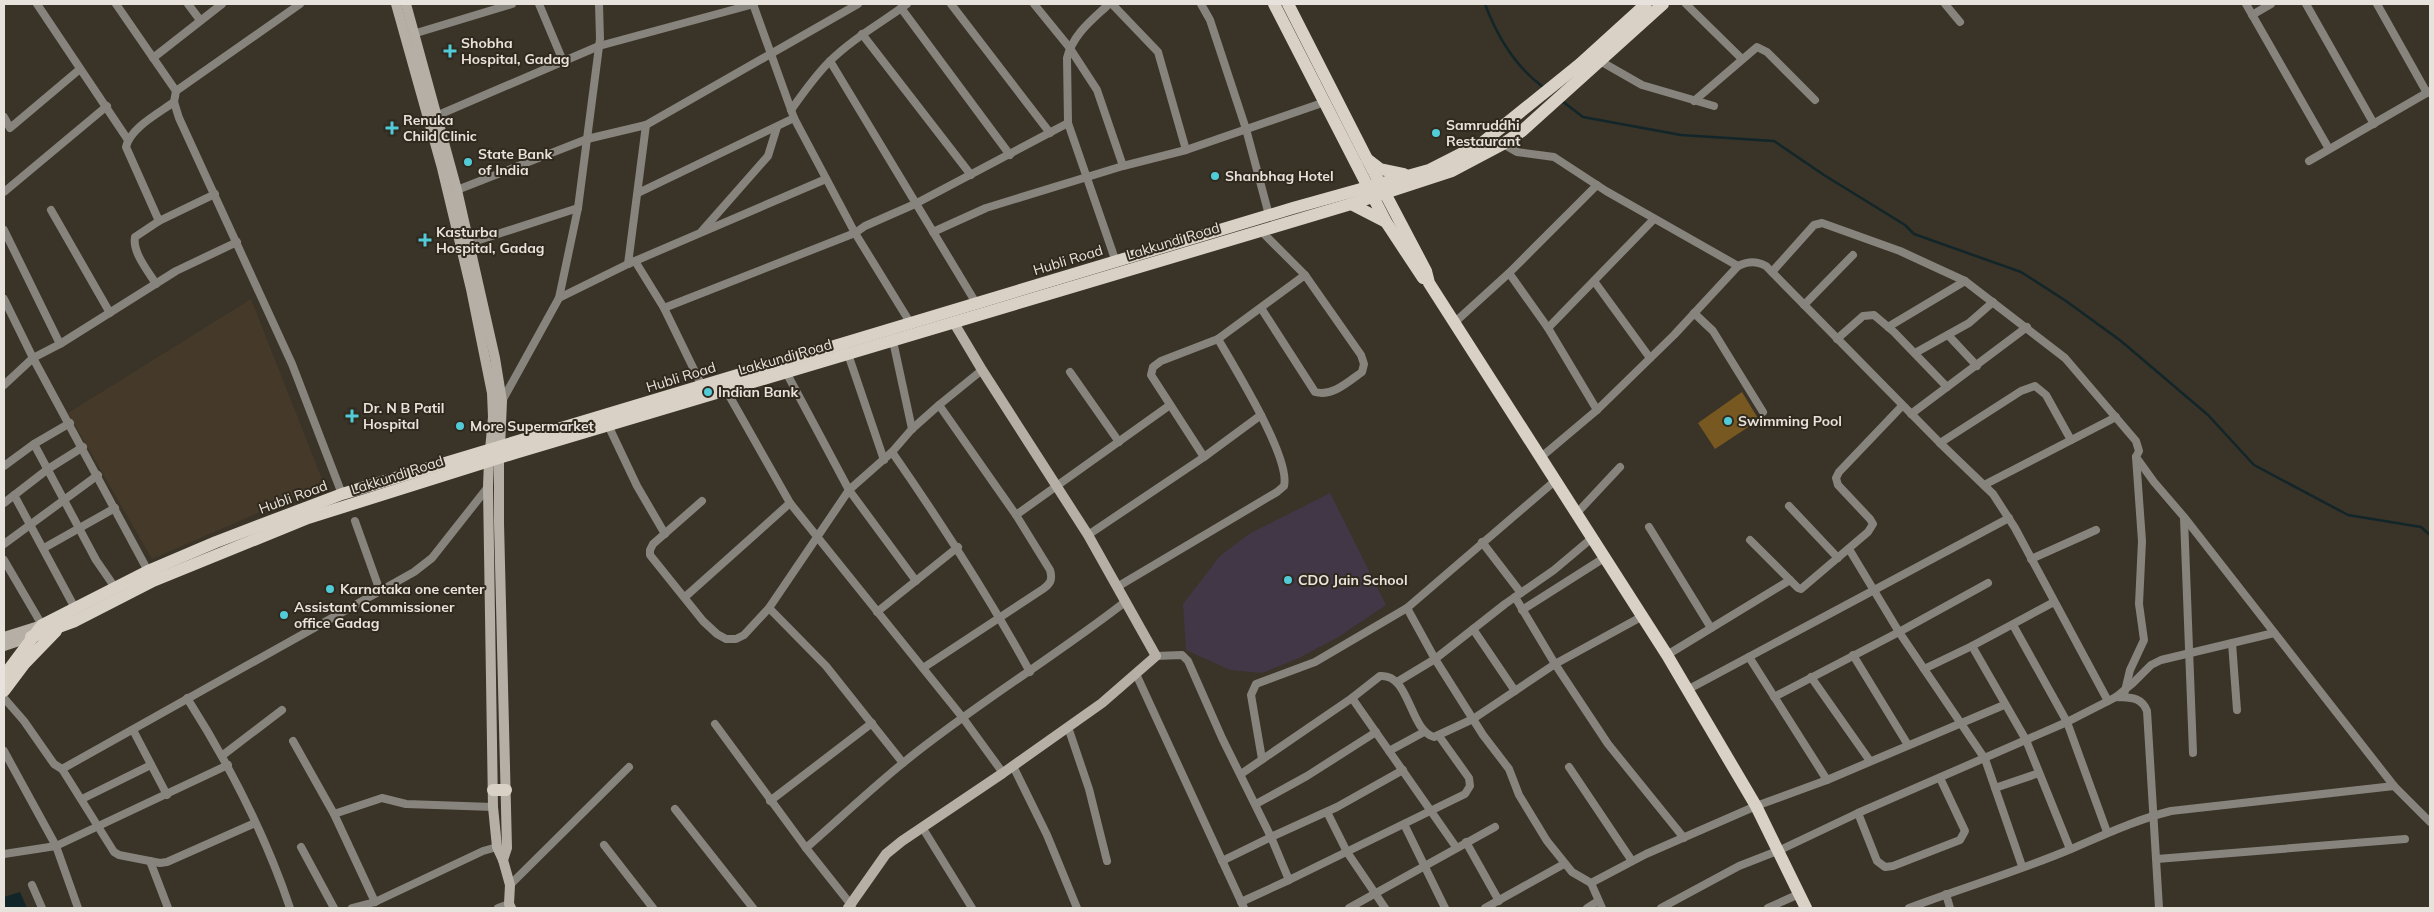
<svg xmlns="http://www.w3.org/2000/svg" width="2434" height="912" font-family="Mulish,sans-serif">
<rect width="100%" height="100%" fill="#3a3327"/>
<!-- built -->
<path fill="#453a29" d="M251,299L324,484L152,559L68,413Z"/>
<!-- education -->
<path fill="#423747" d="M1330,493L1386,605L1340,636L1299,658L1262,673L1230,670L1186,650L1183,604L1220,556L1249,534Z"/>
<!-- green -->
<path fill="#775820" d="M1742,392L1759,420L1715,449L1698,423Z"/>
<!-- water -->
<path fill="#122629" d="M20,892L27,908H4V897Z"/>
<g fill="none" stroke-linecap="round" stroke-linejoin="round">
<!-- stream -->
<g stroke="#122629" stroke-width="2.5">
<path d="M1485,4C1497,36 1516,67 1543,87"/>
<path d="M1562,101L1583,117L1681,135L1774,141L1824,175L1905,225L1914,234L2021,272L2066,301L2121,341L2208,415L2254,465L2348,515L2421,527L2430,535"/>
</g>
<!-- street -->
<g stroke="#87837d" stroke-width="8">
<path d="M37,4L128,140"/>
<path d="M116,4L176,91"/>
<path d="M188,4L200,20"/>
<path d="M300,4L176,91L174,102L179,118L292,364L342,494"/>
<path d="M539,4L563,61"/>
<path d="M753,4L794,118L855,233L911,324"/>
<path d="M951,4L1050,133"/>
<path d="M1034,4L1069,47L1097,90L1123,166"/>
<path d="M1112,4L1158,52L1186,150"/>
<path d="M1201,4L1210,20L1246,129L1269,215"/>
<path d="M1686,4L1742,59"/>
<path d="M1945,4L1960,22"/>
<path d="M2246,4L2329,149"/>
<path d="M2306,4L2374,124"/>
<path d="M2377,4L2427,93"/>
<path d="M901,8L1010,155"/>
<path d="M2252,15L2271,4"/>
<path d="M413,34L512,4"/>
<path d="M862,34L971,175"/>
<path d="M153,58L222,4"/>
<path d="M830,61L976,303"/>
<path d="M1600,61L1642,85L1714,106"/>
<path d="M1694,101L1757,47L1767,52L1815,100"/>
<path d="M791,110C803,93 815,76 829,62C852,39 881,23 907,4"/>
<path d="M436,116L599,46L754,4"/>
<path d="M4,117L10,128L80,69"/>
<path d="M1068,123L1116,262"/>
<path d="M1503,144L1517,152L1554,157L1606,191L1738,266"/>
<path d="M2309,161L2430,91"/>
<path d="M457,190L587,139L646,125L858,4"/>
<path d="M4,192L107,106"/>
<path d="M638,193L794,118"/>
<path d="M51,210L110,313"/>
<path d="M159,221L126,147C130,128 159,113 174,102"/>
<path d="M4,230L60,344"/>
<path d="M1260,230L1305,275L1361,355L1364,364L1362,372C1348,382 1332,397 1315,392L1261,308"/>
<path d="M702,231L768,156L777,127"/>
<path d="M933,232L986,208L1123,166L1186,150L1325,102"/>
<path d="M470,243L578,208"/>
<path d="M635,261L664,308L702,386"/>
<path d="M628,264L646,125"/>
<path d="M1772,272L1814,225L1822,223L1900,251L1965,281L2065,358L2136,441L2139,451L2136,457L2154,482L2184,517L2394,786L2430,822"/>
<path d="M1509,273L1548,328L1597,410"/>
<path d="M1594,281L1650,358"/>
<path d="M156,284C148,271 132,252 135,237L159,221L215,194"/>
<path d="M559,298L628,264L826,179"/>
<path d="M4,299L33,358L148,571"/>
<path d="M1804,305L1853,255"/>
<path d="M664,308L855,233L865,226L915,204L1068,123L1067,58C1073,34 1092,20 1109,4"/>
<path d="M1694,313L1713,331L1763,412"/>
<path d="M1454,323L1509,273L1597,185"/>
<path d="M1888,327L1965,281"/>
<path d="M1548,328L1654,219"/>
<path d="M1948,335L1977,366"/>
<path d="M1837,339L1863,316L1874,315L1894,332L1947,387"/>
<path d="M893,341L912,429"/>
<path d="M1915,353L1969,323L1993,302"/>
<path d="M848,354L884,460"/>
<path d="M786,372L849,490L916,581"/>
<path d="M1070,372L1119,442"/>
<path d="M4,385L33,358L60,344L176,271L237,242"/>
<path d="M726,390L790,503L963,718L1003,773"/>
<path d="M502,401L559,298L578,208L600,39L599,4"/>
<path d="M1911,414L2027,327"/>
<path d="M608,425L637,486L665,534"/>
<path d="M1940,443L2021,391L2035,386L2046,395L2071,440"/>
<path d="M34,444L96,560L116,589"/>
<path d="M892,452C942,524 988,595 1030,672"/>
<path d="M1204,457L1151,375L1153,367L1161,361L1218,339"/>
<path d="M1540,458L1597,410L1674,335L1738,266C1749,261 1756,261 1766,266L1940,443L1993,494L2015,528L2108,701"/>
<path d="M4,466L34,444L70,423"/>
<path d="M1984,485L2116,417"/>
<path d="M14,495L76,610"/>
<path d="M702,501L653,544L650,550V555L703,621L717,634L726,639H736L744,635L769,608L849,490L892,452L912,429L939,405L982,370"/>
<path d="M4,503L48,469L83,447"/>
<path d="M1789,506L1838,558"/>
<path d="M1576,514L1620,467"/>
<path d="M1016,515L1170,405"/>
<path d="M2184,518L2193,753"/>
<path d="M355,521L380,591"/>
<path d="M1649,527L1711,628"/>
<path d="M1088,535L1204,457L1261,415"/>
<path d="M1592,538L1554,570L1505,604L1435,659L1483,735L1509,769L1519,795L1547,841L1572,872L1591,883L1646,854L1756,806L1827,780L2004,705"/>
<path d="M1750,540L1798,588L1801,589L1868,532L1873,524L1870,519L1838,485L1836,478L1839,472L1902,406"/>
<path d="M1482,542L1521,593"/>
<path d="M4,544L98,475"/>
<path d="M44,548L115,508"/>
<path d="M1849,549L1899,632L1985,759L2022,866"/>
<path d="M2031,559L2096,530"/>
<path d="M4,560L42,625"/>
<path d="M1117,587L1277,492L1284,486C1291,458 1234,367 1218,339L1305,275"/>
<path d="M685,597L790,503"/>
<path d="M1515,597L1555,664L1641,617"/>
<path d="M2054,602L1972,646L2026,740L2070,849"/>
<path d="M769,608L826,666L903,763"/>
<path d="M1522,610L1604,558"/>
<path d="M877,612L958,547"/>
<path d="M2013,625L2067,722L2107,832"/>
<path d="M1473,629L1515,691"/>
<path d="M2232,643L2237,710"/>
<path d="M1667,655L1790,580"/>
<path d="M1853,655L1908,745"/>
<path d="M1156,656L1182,655L1188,661L1222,738L1271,837L1337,807L1403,770"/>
<path d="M1749,657L1827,780"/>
<path d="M923,668L1043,589C1050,584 1053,580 1050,570L1016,515L939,405"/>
<path d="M1924,669L1972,646"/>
<path d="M1136,674L1244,908"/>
<path d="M1811,677L1870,761"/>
<path d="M1397,682L1435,659L1407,608"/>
<path d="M1687,690L2009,518"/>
<path d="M2125,691L2130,670L2144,640L2139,604L2142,541L2136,457"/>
<path d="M1774,697L1899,632L1988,583"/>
<path d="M2116,697C2130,698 2141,696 2147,711L2159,908"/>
<path d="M4,698L24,721L54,764L62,769L114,852L119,855L160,863L167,862L255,823"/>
<path d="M187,698C229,764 265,834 290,908"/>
<path d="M1352,698L1456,847"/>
<path d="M715,724L806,848L852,906"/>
<path d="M1068,727L1089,789L1107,861"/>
<path d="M133,730L167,795"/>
<path d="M293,741L334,814L375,902"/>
<path d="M4,751L56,846L78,908"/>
<path d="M1389,751L1424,732"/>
<path d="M223,755L282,710"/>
<path d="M1262,759L1251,695L1256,684L1315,662L1407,608L1556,480"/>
<path d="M1013,766L1047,835L1077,908"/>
<path d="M1569,767L1632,861"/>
<path d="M62,769L414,572L432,558L488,487"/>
<path d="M1241,774L1352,698L1380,676C1410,673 1409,730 1434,737L1473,719L1555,664L1608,744L1684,838"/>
<path d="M1995,788L2039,773"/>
<path d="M82,799L151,765"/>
<path d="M770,801L872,723"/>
<path d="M1256,804L1307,776L1376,732"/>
<path d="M675,809L753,908"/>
<path d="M1327,812L1347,852L1385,908"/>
<path d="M1858,813L1877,861L1885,867L1893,866L1960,840L1965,831L1940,778"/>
<path d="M334,814L382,798L406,804L493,807"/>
<path d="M1404,824L1445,908"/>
<path d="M922,827L972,908"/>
<path d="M1466,842L1499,901"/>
<path d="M604,845L653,908"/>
<path d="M301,847L334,908"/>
<path d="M806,848C838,820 870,790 903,763C974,705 1053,658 1125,602"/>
<path d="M4,854L56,846L228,765"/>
<path d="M2157,859L2405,839"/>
<path d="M150,861L168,908"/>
<path d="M1222,861L1271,837L1289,880L1465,794L1470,786L1469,778L1439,736"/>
<path d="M1591,883L1602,908"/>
<path d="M32,885L42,908"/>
<path d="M510,885L629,767"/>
<path d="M1946,894L1950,908"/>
<path d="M1241,902L1289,880"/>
<path d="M352,908L375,902L483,851L497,847"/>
<path d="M498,908L509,904"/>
<path d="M1349,908L1495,827"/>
<path d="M1485,908L1564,864"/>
<path d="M1587,908L1598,901"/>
<path d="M1661,908L1739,866L1780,850L1858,813L2067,722L2116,697L2133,683L2151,665L2161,660L2274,633"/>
<path d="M1768,908L1799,894"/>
<path d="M1909,908C1962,888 2019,871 2071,849C2104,835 2135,820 2171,811L2394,786"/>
</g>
<!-- secondary -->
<g stroke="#b5afa6" stroke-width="10">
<path d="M396,4L442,168L471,289L492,393L493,417L490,450"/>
<path d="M406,4L457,190L495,358L502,401L500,447"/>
<path d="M499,458V523L507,848L503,860"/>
<path d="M489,461L488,487L493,807L497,847L503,860L510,885L509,904L511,908"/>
<path d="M4,637L42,625"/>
<path d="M4,646L31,637"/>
<path d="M848,908L886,854L902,841L1003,773L1102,703L1156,656L1088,535L982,370L954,323"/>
</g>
<!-- primary -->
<g stroke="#d9d1c5" stroke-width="12">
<path d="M1274,4L1386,222L1423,278"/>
<path d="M1288,4L1367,159L1380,169L1404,174"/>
<path d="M1367,159L1426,271L1429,283L1667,655L1756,806L1806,908"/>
<path d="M1351,204L1386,222"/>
<path d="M31,637L75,621L153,581L308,518L515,453L1351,204L1452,171L1503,144L1522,131L1663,4"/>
<path d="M4,676L42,625L148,571L216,542L342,494L1293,208L1429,170L1482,143L1580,64L1646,4"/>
<path d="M4,691L25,663L56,631"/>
<path d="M493,790H506"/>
</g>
</g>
<!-- markers -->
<g fill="#52cbd8" stroke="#30291e" stroke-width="2">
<path d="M447.5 43.5h5v5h5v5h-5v5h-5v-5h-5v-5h5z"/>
<path d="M389.5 120.5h5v5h5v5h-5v5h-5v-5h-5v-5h5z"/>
<circle cx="1436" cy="133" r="5"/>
<circle cx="468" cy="162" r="5"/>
<circle cx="1215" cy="176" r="5"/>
<path d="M422.5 232.5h5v5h5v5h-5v5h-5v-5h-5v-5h5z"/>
<circle cx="708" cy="392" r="5"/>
<path d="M349.5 408.5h5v5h5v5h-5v5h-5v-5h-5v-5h5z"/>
<circle cx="1728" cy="421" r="5"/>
<circle cx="460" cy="426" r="5"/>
<circle cx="1288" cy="580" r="5"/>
<circle cx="330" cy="589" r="5"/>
<circle cx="284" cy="615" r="5"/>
</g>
<g text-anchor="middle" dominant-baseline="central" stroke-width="4" stroke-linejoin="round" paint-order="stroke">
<!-- poi labels -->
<g font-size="14" font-weight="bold" fill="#e7e2db" stroke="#30291e" text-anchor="start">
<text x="461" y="43">Shobha<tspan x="461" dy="16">Hospital, Gadag</tspan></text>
<text x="403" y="120">Renuka<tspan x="403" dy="16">Child Clinic</tspan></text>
<text x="1446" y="125">Samruddhi<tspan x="1446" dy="16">Restaurant</tspan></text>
<text x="478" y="154">State Bank<tspan x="478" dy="16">of India</tspan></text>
<text x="1225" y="176">Shanbhag Hotel</text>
<text x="436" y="232">Kasturba<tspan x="436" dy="16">Hospital, Gadag</tspan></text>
<text x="718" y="392">Indian Bank</text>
<text x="363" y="408">Dr. N B Patil<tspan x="363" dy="16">Hospital</tspan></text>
<text x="1738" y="421">Swimming Pool</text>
<text x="470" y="426">More Supermarket</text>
<text x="1298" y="580">CDO Jain School</text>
<text x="340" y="589">Karnataka one center</text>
<text x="294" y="607">Assistant Commissioner<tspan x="294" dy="16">office Gadag</tspan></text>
</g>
<!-- street labels -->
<g font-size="14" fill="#e7e2db" stroke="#30291e">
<text transform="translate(1173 241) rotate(-17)">Lakkundi Road</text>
<text transform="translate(1068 260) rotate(-17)">Hubli Road</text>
<text transform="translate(785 357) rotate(-16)">Lakkundi Road</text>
<text transform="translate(681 377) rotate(-17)">Hubli Road</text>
<text transform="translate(397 475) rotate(-18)">Lakkundi Road</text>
<text transform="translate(293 497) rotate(-20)">Hubli Road</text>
</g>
</g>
<!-- border -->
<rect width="2434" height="912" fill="none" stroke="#e7e2db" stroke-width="10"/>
</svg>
